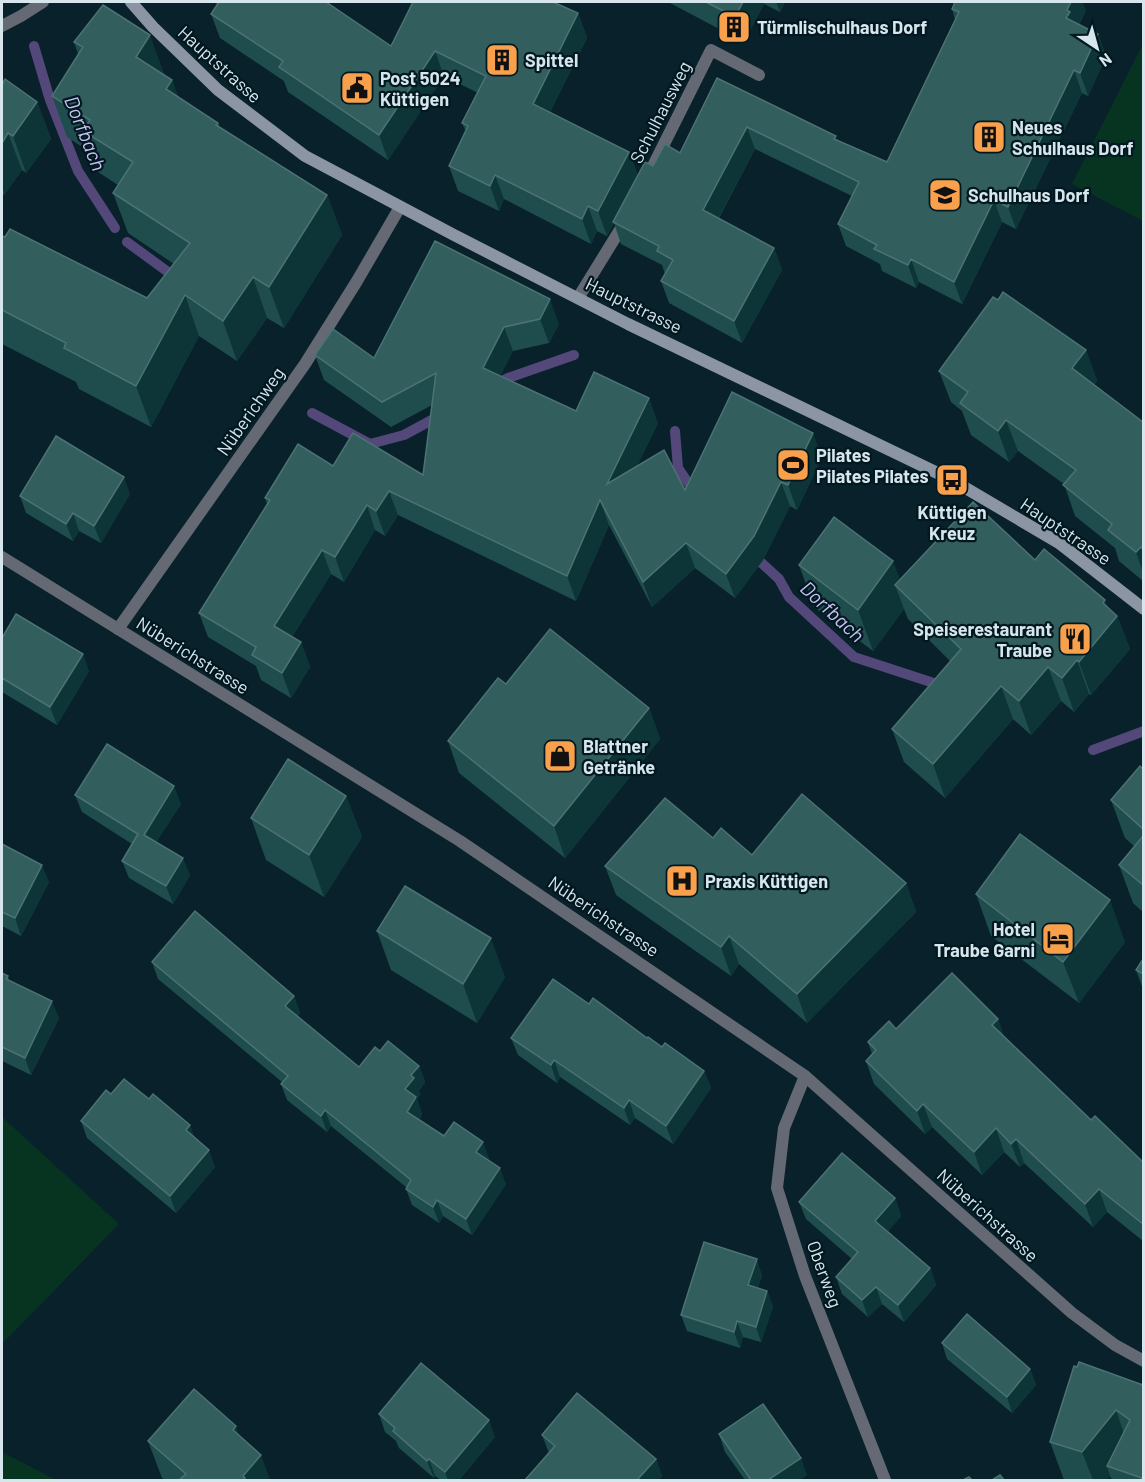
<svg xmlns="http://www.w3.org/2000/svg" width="1145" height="1482" font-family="Barlow,sans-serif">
<rect width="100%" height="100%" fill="#08212b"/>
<!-- green -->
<g fill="#073421">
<path d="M1143,44V221L1072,184Z"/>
<path d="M2,1117L119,1224L2,1344Z"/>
<path d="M2,1452L56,1480H2Z"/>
</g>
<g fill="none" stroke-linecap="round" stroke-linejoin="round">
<!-- stream -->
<g stroke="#54487b" stroke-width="10">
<path d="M34,46L50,100L78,171L115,228"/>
<path d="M127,242L179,280"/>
<path d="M493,385L508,378L574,355"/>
<path d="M312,413L370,444L404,435L441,415"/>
<path d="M675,431L678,468L695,493"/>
<path d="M752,554L779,579L789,597L854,657L943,686"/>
<path d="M1093,750L1144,731"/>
</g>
<!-- street -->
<g stroke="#646973" stroke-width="12">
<path d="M2,26L21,16L43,2"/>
<path d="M646,180L711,50L759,75"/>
<path d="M578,298L626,220"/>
<path d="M2,557L460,841L805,1076L1072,1313L1115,1345L1144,1361"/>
<path d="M118,629L305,364L357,281L400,207"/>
<path d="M805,1076L784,1128L777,1188L805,1276L885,1480"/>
</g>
<!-- secondary -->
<path stroke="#8c95a4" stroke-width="12" d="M131,2L153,27L218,90L305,156L454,235L628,324L952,480L1059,543L1144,609"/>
</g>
<!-- wall -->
<g fill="#1f4d4d">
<path d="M213,2H326L391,46L578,13L587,38L550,112L629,152L638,176L653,166L680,153L717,78L838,140L887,162L955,20L952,9L1086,10L1079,25L1098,34L1106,57L1088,96L1082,93L1016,229L1002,222L962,304L919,282L916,288L882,271L880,264L846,246L838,224L852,196L755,149L719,218L774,248L782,270L742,343L669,303L661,281L665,274L662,265L621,244L614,223L607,236L597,231L591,244L504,199L499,211L458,191L449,166L466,132L462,123L478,93L444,76L388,160L288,92L284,81L220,38L211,14L217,4Z"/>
<path d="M668,2H785L780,12L764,4L744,42Z"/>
<path d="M74,42L164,75L172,80L178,97L218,123L220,127L327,195L342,235L284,328L267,318L237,361L199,336L151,427L79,389L76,382L2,344V236L147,298L174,264L128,233L113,193L118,185L98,172L90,152L67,137L52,96L78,54Z"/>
<path d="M2,85L37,102L51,139L26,173L22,170L4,195L2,193Z"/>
<path d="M435,241L559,324L549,343L513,351L500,376L576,411L658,423L637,466L685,490L822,457L797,510L790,506L763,560L735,598L695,568L652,607L609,525L576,601L398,515L385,536L375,530L344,582L331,574L292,637L301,642L310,667L291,698L261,680L256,666L208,637L199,613L267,504L265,498L333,466L423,475L432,405L391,427L324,380L315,355L374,358Z"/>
<path d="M1086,350L1097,381L1094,385L1143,422V581L1119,561L1115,548L1075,516L1064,484L1018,451L1009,462L971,435L962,411L951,402L939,371Z"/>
<path d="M130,494L101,543L79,531L73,541L26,513L20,496Z"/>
<path d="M1035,560L1107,607L1117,616L1130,649L1091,695L1089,694L1074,712L1061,701L1031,735L1013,719L945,798L904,762L892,729L950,661L908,619L904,609L873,651L814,607L799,565L900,580Z"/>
<path d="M2,638L89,671L57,725L2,692Z"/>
<path d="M506,684L649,708L660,739L565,858L459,773L448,741Z"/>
<path d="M1143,769V912L1133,903L1119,865L1135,847L1125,838L1111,800Z"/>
<path d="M75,795L181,804L156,842L190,875L173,904L129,878L122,861L132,844L82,812Z"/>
<path d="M346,796L362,837L324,897L266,860L251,818Z"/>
<path d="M713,838L752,855L906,883L916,912L807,1023L739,964L731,976L616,895L605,866Z"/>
<path d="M2,844L49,882L21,936L2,926Z"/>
<path d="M976,894L1125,942L1079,1003L991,936Z"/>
<path d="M377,931L505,977L477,1023L391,970Z"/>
<path d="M1143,959V989L1136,970Z"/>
<path d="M152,962L294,996L300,1013L297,1016L359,1067L380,1051L419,1066L425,1082L419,1091L420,1095L417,1099L422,1114L419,1120L444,1136L489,1158L488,1160L506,1184L472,1235L443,1216L439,1223L412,1205L406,1189V1187L331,1126L327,1132L287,1100L281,1084L282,1082L158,979Z"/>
<path d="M2,973L8,976L9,980L59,1018L31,1075L2,1061Z"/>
<path d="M998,1019L1004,1037L1091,1120L1143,1162V1241L1107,1212L1093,1227L1024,1163L1020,1167L1004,1152L982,1175L932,1127L925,1134L874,1084L866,1061L872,1054L868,1042L896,1029Z"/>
<path d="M511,1038H647L704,1071L711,1088L673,1144L635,1118L630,1125L560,1077L557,1083L518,1055Z"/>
<path d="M111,1094L149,1099L190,1125L194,1137L215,1167L176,1213L87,1138L81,1121Z"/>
<path d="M895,1198L901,1216L888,1231L930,1268L936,1285L904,1322L882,1304L868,1317L842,1294L836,1277L852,1259L806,1219L799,1202Z"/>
<path d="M762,1275L758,1288L767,1291L773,1307L761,1342L743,1337L740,1348L687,1331L681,1315Z"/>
<path d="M942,1343L1030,1369L1036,1385L1012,1413L947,1359Z"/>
<path d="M1143,1385V1480H1112L1110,1476L1107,1480H1064L1050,1442Z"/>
<path d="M379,1414L495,1437L459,1480H441L435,1476L434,1478L399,1448L396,1441L385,1432Z"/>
<path d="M719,1434L807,1475L799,1480H745L725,1452Z"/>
<path d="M542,1435L656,1459L662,1476L658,1480H525L549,1453Z"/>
<path d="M240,1436L270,1480H165L162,1478L148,1441Z"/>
</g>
<!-- shaded-wall -->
<g fill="#0d3538">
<path d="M743,2H763L764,4L744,42L735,17Z"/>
<path d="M776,2H785L780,12Z"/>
<path d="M1071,2H1083L1086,10L1076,30L1066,18L1067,10Z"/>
<path d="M578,13L587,38L542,129L533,104Z"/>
<path d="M1098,34L1106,57L1088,96L1080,73Z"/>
<path d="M150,35L165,76L136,57Z"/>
<path d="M435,51L444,76L388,160L379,135Z"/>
<path d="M1074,70L1082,93L1016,229L1008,207Z"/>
<path d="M172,80L187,120L166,89Z"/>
<path d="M37,102L51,139L26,173L13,136Z"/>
<path d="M747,127L755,149L711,232L703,210Z"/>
<path d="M8,133L22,170L4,195L2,187V143Z"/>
<path d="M629,152L638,177L607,236L598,211Z"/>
<path d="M495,175L504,199L499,211L490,186Z"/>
<path d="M327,195L342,235L284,328L269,287Z"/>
<path d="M994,200L1002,222L962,304L954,282Z"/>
<path d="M588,206L597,231L591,244L582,219Z"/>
<path d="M774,248L782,270L742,343L734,321Z"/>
<path d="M911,259L919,282L916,288L908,265Z"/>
<path d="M253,277L267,318L237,361L223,321Z"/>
<path d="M185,295L199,336L151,427L136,386Z"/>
<path d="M550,299L559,324L549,343L540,319Z"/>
<path d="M504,327L513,351L492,393L483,368Z"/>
<path d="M1086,350L1097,381L1083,399L1072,368Z"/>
<path d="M649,398L658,423L616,509L607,484Z"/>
<path d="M1006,420L1018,451L1009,462L998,431Z"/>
<path d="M813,433L822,457L797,510L788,485Z"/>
<path d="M124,477L130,494L101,543L94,526Z"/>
<path d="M781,482L790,506L763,560L735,598L726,574Z"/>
<path d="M389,491L398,515L385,536L376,511Z"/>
<path d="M600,500L609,525L576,601L567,576Z"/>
<path d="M367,505L375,530L344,582L335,557Z"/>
<path d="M73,513L79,531L73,541L66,524Z"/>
<path d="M686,543L695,568L652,607L643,582Z"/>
<path d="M1141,547L1143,554V572L1136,552Z"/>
<path d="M322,550L331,574L283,651L274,626Z"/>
<path d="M893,561L906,595L895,585L904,609L873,651L858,610Z"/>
<path d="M1105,600L1112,621L1117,616L1130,649L1091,695L1079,662Z"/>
<path d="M301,642L310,667L291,698L282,673Z"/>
<path d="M83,654L89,671L57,725L50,707Z"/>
<path d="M1077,660L1089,694L1074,712L1062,678Z"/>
<path d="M1048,667L1061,701L1031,735L1019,701Z"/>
<path d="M1001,686L1013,719L945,798L933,764Z"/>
<path d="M649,708L660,739L565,858L554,826Z"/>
<path d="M174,786L181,804L150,852L144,835Z"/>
<path d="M346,796L362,837L324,897L309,855Z"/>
<path d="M183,858L190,875L173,904L166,886Z"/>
<path d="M42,865L49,882L21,936L15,918Z"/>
<path d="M906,883L916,912L807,1023L797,994Z"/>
<path d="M1110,900L1125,942L1079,1003L1063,962Z"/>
<path d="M729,936L739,964L731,976L721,947Z"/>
<path d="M491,938L505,977L477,1023L463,984Z"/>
<path d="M294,996L300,1013L291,1023L285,1006Z"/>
<path d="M52,1001L59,1018L31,1075L25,1058Z"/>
<path d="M998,1019L1006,1042L992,1025Z"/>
<path d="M554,1060L560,1077L557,1083L551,1065Z"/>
<path d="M419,1066L425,1082L419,1091L420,1095L417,1099L422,1114L413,1129L407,1112L405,1089L411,1075Z"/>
<path d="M704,1071L711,1088L673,1144L666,1126Z"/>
<path d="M629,1100L635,1118L630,1125L624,1108Z"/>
<path d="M923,1104L932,1127L925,1134L917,1111Z"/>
<path d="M325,1110L331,1126L327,1132L321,1116Z"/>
<path d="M190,1125L196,1142L186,1130Z"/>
<path d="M996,1128L1004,1152L982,1175L974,1152Z"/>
<path d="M1016,1139L1024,1163L1020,1167L1011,1144Z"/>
<path d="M483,1142L489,1158L482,1168L476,1152Z"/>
<path d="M209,1150L215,1167L176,1213L170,1196Z"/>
<path d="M500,1168L506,1184L472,1235L466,1219Z"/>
<path d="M1099,1189L1107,1212L1093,1227L1085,1204Z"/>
<path d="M895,1198L901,1216L882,1238L875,1221Z"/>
<path d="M437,1200L443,1216L439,1223L433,1207Z"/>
<path d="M757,1259L762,1275L754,1301L748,1285Z"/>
<path d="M930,1268L936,1285L904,1322L898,1305Z"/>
<path d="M876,1287L882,1304L868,1317L862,1300Z"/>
<path d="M767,1291L773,1307L761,1342L756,1327Z"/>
<path d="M737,1321L743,1337L740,1348L734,1332Z"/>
<path d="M1030,1369L1036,1385L1012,1413L1007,1397Z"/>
<path d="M1116,1410L1130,1451L1107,1466L1110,1476L1107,1480H1093L1082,1452Z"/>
<path d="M489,1420L495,1437L459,1480H448L445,1472Z"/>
<path d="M236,1426L250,1463L233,1430Z"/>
<path d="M261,1455L270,1480H243V1476Z"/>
<path d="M801,1458L807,1475L799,1480H768Z"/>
<path d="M429,1459L435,1476L434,1478L427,1461Z"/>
<path d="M656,1459L662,1476L658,1480H637Z"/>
</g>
<!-- building -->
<g fill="#335e5e" stroke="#4c7374" stroke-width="1.5">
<path d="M219,2H326L391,46L413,2H553L578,13L533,104L629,152L598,211L588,206L582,219L495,175L490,186L449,166L468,126L462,123L486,76L435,51L379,135L279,67L283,61L211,14Z"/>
<path d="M706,2H743L735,17Z"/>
<path d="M955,2H1071L1067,10L1070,12L1066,18L1098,34L1080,73L1074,70L1008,207L994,200L954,282L911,259L908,265L874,249L877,245L838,224L859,182L747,127L703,210L774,248L734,321L661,281L673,260L657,251L659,246L613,222L645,162L653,166L665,144L680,153L717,78L836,136L834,139L887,162L959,12L952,9Z"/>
<path d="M103,5L150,35L136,57L172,80L166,89L218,123L216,125L327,195L269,287L253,277L223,321L185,295L136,386L64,348L66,343L2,310V236L5,237L10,229L147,298L190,243L113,193L133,162L83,131L90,120L52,96L83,47L74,42Z"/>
<path d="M5,79L37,102L13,136L8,133L2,143V85Z"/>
<path d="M435,241L550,299L540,319L504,327L483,368L576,411L594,372L649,398L607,484L664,450L685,490L732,392L813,433L788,485L781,482L754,536L726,574L686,543L643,582L600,500L567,576L389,491L376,511L367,505L335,557L322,550L274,626L301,642L282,673L252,655L256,647L199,613L270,500L265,498L298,444L333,466L353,433L423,475L436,373L382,402L315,355L333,329L374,358Z"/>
<path d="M1003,292L1086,350L1072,368L1143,422V549L1141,547L1136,552L1108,530L1112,524L1063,485L1076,470L1006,420L998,431L960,403L968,392L939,371L993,297L998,300Z"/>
<path d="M56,436L124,477L94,526L73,513L66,524L20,496Z"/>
<path d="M973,502L1035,560L1044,549L1105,600L1103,603L1117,616L1079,662L1077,660L1062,678L1048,667L1019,701L1001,686L933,764L892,729L961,649L895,585Z"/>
<path d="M834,517L893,561L858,610L799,565Z"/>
<path d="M16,614L83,654L50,707L2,678V638Z"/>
<path d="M550,629L649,708L554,826L448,741L498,678L506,684Z"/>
<path d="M107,744L174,786L144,835L183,858L166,886L122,861L138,834L75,795Z"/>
<path d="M288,759L346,796L309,855L251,818Z"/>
<path d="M1140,766L1143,769V829L1111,800Z"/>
<path d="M802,794L906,883L797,994L729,936L721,947L605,866L665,798L713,838L721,828L752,855Z"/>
<path d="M1020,834L1110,900L1063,962L976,894Z"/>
<path d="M1143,836V885L1119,865Z"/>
<path d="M2,844L42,865L15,918L2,912Z"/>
<path d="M405,886L491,938L463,984L377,931Z"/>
<path d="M195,911L294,996L285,1006L359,1067L375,1047L380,1051L388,1041L419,1066L411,1075L414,1078L405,1089L416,1097L407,1112L444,1136L454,1122L483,1142L476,1152L500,1168L466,1219L437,1200L433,1207L406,1189L411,1180L325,1110L321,1116L281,1084L288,1076L152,962Z"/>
<path d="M1143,959V974L1136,970Z"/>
<path d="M2,973L8,976L6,979L52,1001L25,1058L2,1047Z"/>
<path d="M952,973L998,1019L992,1025L1091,1120L1095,1116L1143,1162V1224L1099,1189L1085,1204L1016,1139L1011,1144L996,1128L974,1152L923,1104L917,1111L866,1061L876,1050L868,1042L889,1021L896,1029Z"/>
<path d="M553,979L589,1004L593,998L647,1038L648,1037L662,1047L665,1043L704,1071L666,1126L629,1100L624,1108L554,1060L551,1065L511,1038Z"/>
<path d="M124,1079L149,1099L153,1094L190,1125L186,1130L209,1150L170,1196L81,1121L106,1090L111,1094Z"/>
<path d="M842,1153L895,1198L875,1221L930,1268L898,1305L876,1287L862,1300L836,1277L858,1252L799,1202Z"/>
<path d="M704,1242L757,1259L748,1285L767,1291L756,1327L737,1321L734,1332L681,1315Z"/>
<path d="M967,1314L1030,1369L1007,1397L942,1343Z"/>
<path d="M1079,1362L1143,1385V1480H1141L1142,1478L1107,1466L1130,1420L1116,1410L1082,1452L1050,1442L1074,1366L1077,1367Z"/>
<path d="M421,1363L489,1420L445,1472L429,1459L427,1461L393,1431L395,1428L379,1414Z"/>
<path d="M194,1389L236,1426L233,1430L261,1455L243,1476L245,1478L243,1480H179L186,1474L148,1441Z"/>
<path d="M577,1393L656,1459L637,1480H525L555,1446L542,1435Z"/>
<path d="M763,1404L801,1458L768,1480H751L719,1434Z"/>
<path d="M1000,1475L1004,1480H992Z"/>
<path d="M969,1477L972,1480H963Z"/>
</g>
<!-- icons -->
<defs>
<g id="building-square" transform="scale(1.725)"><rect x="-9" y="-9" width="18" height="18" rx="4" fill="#f9a04d" stroke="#011821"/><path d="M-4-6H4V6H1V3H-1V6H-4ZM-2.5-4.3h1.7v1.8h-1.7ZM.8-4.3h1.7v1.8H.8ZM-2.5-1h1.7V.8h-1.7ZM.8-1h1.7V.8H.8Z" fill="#111"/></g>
<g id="civic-square" transform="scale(1.725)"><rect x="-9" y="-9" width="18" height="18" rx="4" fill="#f9a04d" stroke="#011821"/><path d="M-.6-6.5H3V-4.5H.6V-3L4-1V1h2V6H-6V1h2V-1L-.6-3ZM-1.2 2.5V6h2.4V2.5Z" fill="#111"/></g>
<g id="school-square" transform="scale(1.725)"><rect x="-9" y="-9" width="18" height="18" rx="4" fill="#f9a04d" stroke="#011821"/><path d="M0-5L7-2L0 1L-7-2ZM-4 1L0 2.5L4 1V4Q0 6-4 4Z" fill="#111"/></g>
<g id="stadium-square" transform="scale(1.725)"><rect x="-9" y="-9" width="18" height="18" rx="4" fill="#f9a04d" stroke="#011821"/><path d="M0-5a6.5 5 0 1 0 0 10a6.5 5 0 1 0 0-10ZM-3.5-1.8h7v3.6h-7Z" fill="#111"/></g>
<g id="bus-square" transform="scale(1.725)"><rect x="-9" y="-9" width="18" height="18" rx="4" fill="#f9a04d" stroke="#011821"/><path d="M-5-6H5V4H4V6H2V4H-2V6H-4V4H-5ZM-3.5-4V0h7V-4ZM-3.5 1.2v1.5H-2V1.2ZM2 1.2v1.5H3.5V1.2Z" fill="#111"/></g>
<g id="restaurant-square" transform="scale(1.725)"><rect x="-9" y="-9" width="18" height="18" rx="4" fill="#f9a04d" stroke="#011821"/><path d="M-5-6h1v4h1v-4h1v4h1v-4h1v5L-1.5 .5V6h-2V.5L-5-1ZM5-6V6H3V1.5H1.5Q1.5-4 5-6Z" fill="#111"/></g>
<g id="shop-square" transform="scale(1.725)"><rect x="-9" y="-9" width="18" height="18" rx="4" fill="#f9a04d" stroke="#011821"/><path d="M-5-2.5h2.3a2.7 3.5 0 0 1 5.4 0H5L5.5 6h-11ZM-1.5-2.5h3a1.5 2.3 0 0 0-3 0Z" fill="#111"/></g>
<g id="hospital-square" transform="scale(1.725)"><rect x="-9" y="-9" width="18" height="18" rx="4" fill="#f9a04d" stroke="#011821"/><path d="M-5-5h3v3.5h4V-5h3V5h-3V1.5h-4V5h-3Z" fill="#111"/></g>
<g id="hotel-square" transform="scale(1.725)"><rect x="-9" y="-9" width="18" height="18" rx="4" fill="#f9a04d" stroke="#011821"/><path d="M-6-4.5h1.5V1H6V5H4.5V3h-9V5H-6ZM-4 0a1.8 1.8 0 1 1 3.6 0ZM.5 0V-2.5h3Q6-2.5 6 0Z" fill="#111"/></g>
</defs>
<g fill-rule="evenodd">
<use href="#building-square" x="734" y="27"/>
<use href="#building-square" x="502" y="60"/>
<use href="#civic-square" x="357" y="88"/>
<use href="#building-square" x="989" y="137"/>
<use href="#school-square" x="945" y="195"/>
<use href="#stadium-square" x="793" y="465"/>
<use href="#bus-square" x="952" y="480"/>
<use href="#restaurant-square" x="1075" y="639"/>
<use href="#shop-square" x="560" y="756"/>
<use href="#hospital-square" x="682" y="881"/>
<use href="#hotel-square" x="1058" y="939"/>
</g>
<g text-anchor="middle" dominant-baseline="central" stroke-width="4.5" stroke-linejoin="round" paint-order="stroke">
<!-- poi labels -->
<g font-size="18" font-weight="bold" fill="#d7e6ec" stroke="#011821" text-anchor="start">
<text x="757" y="27">Türmlischulhaus Dorf</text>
<text x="525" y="60">Spittel</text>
<text x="380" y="78">Post 5024<tspan x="380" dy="21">Küttigen</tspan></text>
<text x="1012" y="127">Neues<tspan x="1012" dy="21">Schulhaus Dorf</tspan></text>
<text x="968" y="195">Schulhaus Dorf</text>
<text x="816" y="455">Pilates<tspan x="816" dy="21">Pilates Pilates</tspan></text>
<text x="952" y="512" text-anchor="middle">Küttigen<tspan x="952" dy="21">Kreuz</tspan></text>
<text x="1052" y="629" text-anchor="end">Speiserestaurant<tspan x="1052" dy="21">Traube</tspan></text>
<text x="583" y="746">Blattner<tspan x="583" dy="21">Getränke</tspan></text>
<text x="705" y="881">Praxis Küttigen</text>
<text x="1035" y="929" text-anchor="end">Hotel<tspan x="1035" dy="21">Traube Garni</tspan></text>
</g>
<!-- street labels -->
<g font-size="18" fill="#d7e6ec" stroke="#011821">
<text transform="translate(220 64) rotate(42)">Hauptstrasse</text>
<text transform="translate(660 112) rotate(-63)">Schulhausweg</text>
<text transform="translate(634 305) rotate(26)">Hauptstrasse</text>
<text transform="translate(250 411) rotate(-55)">Nüberichweg</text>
<text transform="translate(1066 531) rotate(34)">Hauptstrasse</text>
<text transform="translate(193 655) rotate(32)">Nüberichstrasse</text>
<text transform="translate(604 916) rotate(34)">Nüberichstrasse</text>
<text transform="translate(988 1215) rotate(42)">Nüberichstrasse</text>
<text transform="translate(825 1274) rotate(70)">Oberweg</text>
</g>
<!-- water labels -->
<g font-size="20" font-style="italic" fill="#cbc2f3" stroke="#011821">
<text transform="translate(86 133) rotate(68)">Dorfbach</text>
<text transform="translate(833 611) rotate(43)">Dorfbach</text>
</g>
</g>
<!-- border -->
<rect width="1145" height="1482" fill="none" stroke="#d7e6ec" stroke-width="6"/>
<!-- north arrow -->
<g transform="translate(1097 48) rotate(144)" stroke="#011821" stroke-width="4.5" paint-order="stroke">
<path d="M0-4.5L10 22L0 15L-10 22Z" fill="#d7e6ec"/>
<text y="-9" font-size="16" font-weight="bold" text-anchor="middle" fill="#d7e6ec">N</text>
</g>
</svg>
